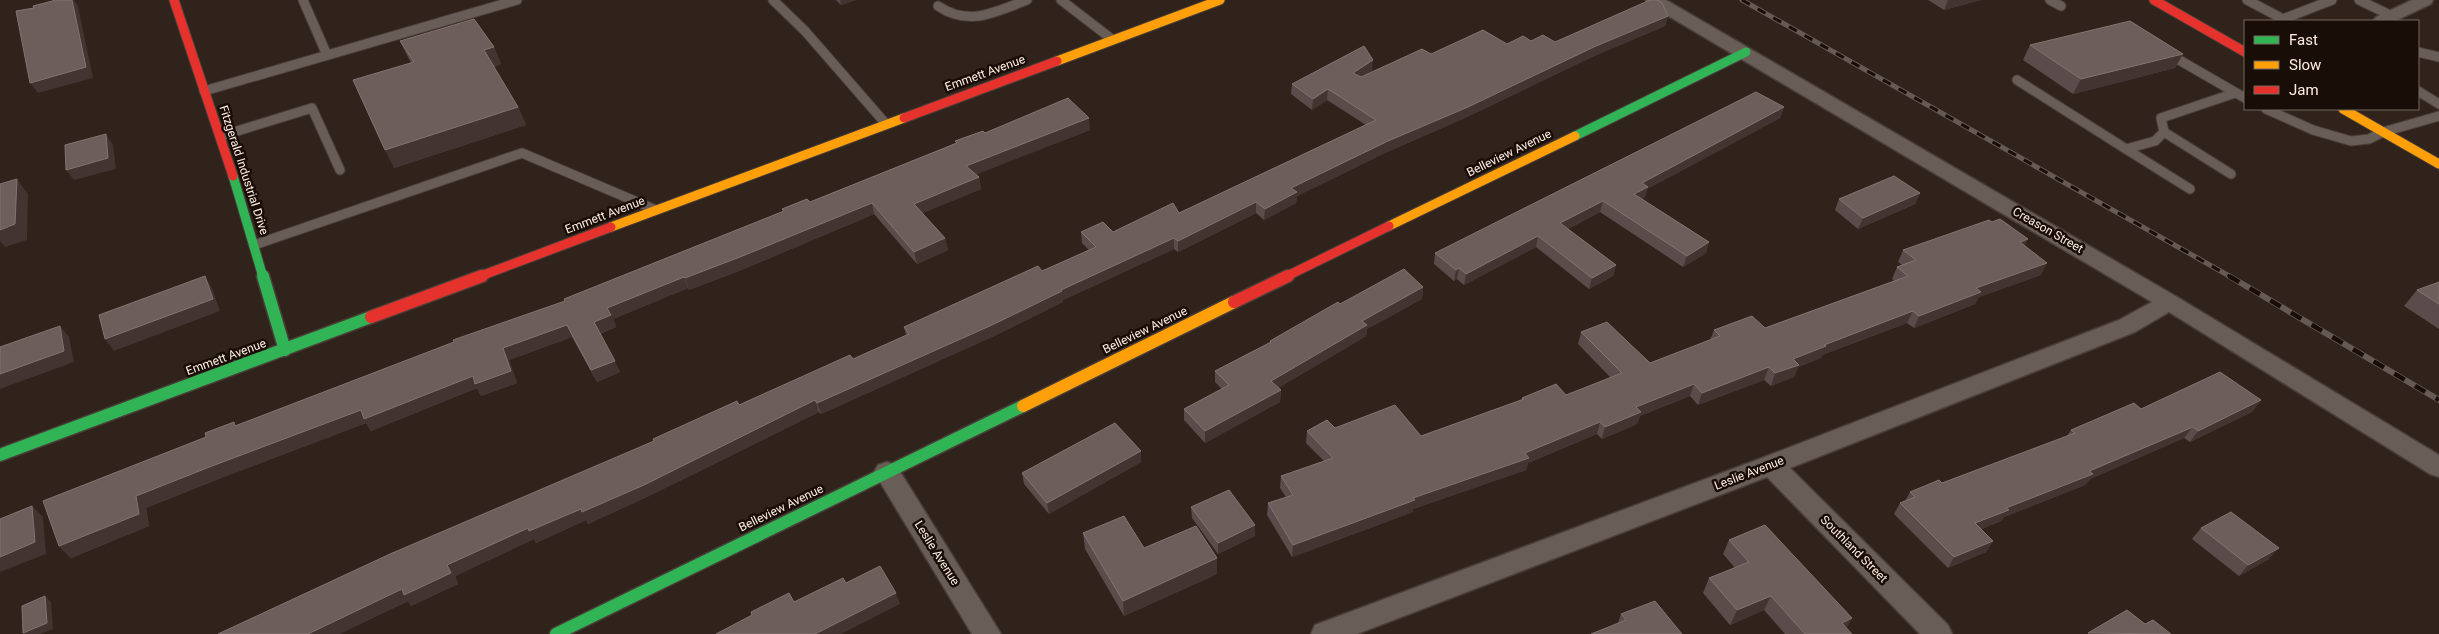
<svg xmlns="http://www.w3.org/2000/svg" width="2439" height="634" font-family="Roboto,sans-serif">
<rect width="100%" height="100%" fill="#30231b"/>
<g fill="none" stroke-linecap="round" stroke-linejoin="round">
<!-- lane casing -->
<g stroke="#493e38" stroke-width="11">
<g id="lane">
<path d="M303,0L327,55"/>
<path d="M773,0L805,31L886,124"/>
<path d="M1061,0L1113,40"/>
<path d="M2050,0L2061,6"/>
<path d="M2247,0L2283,19L2332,0"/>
<path d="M2359,0L2392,16"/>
<path d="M938,6C969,27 995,12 1027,0"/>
<path d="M2418,52L2439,57"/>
<path d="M2167,53L2245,98"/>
<path d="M2017,80L2126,149L2155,141L2164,132L2161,118L2235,93"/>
<path d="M204,91L517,0"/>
<path d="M2418,91L2439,104"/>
<path d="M2266,109L2313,130L2351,141L2369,139L2383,132L2439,116"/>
<path d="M2164,132L2231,174"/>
<path d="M221,136L312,108L340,170"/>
<path d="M2126,149L2190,189"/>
<path d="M254,245L522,153L656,210"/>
</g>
</g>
<!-- street casing -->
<g stroke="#493e38" stroke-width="3">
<g id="street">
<path d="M1646,0H1666L2177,297L2439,455V477L2430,474L2169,312L2135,332L1790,468L1948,625L1952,634H1920L1767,477L1357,634H1311L1315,625L1762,458L2119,320L2152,302L1648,4Z"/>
<path d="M2412,0H2433L2431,4L2395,21H2373L2376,17Z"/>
<path d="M887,462L896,465L1001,634H972L874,472L878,465Z"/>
</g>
</g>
<!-- fast-far1 casing -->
<g stroke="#493e38" stroke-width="11">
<g id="fast-far1">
<path d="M1575,136L1746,52"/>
<path d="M233,176L263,277"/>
</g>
</g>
<!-- fast casing -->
<g stroke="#493e38" stroke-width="15">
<g id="fast">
<path d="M263,276L285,350"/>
<path d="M0,455L371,317"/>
<path d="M556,634L1023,406"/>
</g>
</g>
<!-- slow-far1 casing -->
<g stroke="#493e38" stroke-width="11">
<g id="slow-far1">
<path d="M1057,61L1220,0"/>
<path d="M2343,109L2439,164"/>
<path d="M1389,226L1575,136"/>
<path d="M611,227L904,118"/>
</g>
</g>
<!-- slow casing -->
<g stroke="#493e38" stroke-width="15">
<path id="slow" d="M1023,406L1234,302"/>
</g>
<!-- jam-far1 casing -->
<g stroke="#493e38" stroke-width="11">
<g id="jam-far1">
<path d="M174,0L233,176"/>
<path d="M2154,0L2245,52"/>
<path d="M904,118L1057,61"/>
<path d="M478,277L611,227"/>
<path d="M1285,277L1389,226"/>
</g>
</g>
<!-- jam casing -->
<g stroke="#493e38" stroke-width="15">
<g id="jam">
<path d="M1234,302L1288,276"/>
<path d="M371,317L482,276"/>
</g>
</g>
<!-- lane -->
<use href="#lane" stroke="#695e57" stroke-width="9"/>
<!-- street -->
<use href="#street" fill="#695e57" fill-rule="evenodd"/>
<!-- fast-far1 -->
<use href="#fast-far1" stroke="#30b455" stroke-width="9"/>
<!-- fast -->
<use href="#fast" stroke="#30b455" stroke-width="12"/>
<!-- slow-far1 -->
<use href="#slow-far1" stroke="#ff9f0a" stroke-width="9"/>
<!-- slow -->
<use href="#slow" stroke="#ff9f0a" stroke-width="12"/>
<!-- jam-far1 -->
<use href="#jam-far1" stroke="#e5322d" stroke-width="9"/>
<!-- jam -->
<use href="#jam" stroke="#e5322d" stroke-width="12"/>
<!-- rail-far1 casing -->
<g stroke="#655a54" stroke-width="5">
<path id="rail-far1" d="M1742,0L2231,277"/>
</g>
<!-- rail casing -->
<g stroke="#655a54" stroke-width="6">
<path id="rail" d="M2229,276L2439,400"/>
</g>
<!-- rail-far1 -->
<use href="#rail-far1" stroke="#190e07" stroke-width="3" stroke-dasharray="9" stroke-linecap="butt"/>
<!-- rail -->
<use href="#rail" stroke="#190e07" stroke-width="4.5" stroke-dasharray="12" stroke-linecap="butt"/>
</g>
<!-- wall -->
<g fill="#594c4b">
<path d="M836,0H856L841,5Z"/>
<path d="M1928,0H1981L1944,10Z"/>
<path d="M1668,16L1665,26L1594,56L1467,117L1387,152L1297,196L1296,203L1264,220L1256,213L1178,252L1174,249L1063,300V302L994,336L821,414L819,412L649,496L588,524L586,520L536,543L534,539L455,576L458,584L411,606L408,601L339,634H218L739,405L853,359L906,335L904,327L1042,271L1089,250L1082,243L1081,232H1113L1179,213L1366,125L1327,100L1312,110L1291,94L1292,84L1372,71L1363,76L1431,54L1531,41L1555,42Z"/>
<path d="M400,41L494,47L501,64L494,67L518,107L526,125L394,168L411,63Z"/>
<path d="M2030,45L2183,54L2175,68L2073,94L2023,60Z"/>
<path d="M1784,107L1780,118L1647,189L1645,197L1642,199L1709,242L1706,253L1683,267L1600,212L1568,229L1616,265L1613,276L1589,289L1536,247L1464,285L1457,279L1454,281L1434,264L1435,253Z"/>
<path d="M1090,130L976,174L979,177L981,189L922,213L945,238L948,250L917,264L874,214L744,269L689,290L688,288L613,319L616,327L600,334L620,372L597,382L572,337L509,360L517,383L481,396L477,388L371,431L366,423L221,478L146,508L149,526L71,558L59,546L237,425L565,302L783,212L782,209L810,202L956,143L955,141L985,133Z"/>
<path d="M1920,193L1915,204L1858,229L1835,210L1839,199Z"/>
<path d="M1992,222L2028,239L2024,246L2041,275L1979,297L1975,304L1914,328L1907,323L1822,355L1821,358L1798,367L1794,377L1771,386L1764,380L1698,405L1690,396L1640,416L1637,424L1602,439L1597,434L1528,463L1526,470L1413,509V512L1292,557L1267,515L1268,503L1286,497L1280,488L1281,476L1324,461L1306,443L1307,431L1335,428L1421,436L1522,400V398L1566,395L1611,378L1578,344L1581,332L1650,363L1710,340L1714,330L1765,328L1894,281L1892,279L1897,267L1902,265L1898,262L1903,250Z"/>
<path d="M2439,282V329L2404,306L2417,290Z"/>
<path d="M1423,287L1422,299L1367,329L1366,336L1278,388L1281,390L1280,402L1205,443L1184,420V409L1222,389L1215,382V371L1270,343V341L1340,304Z"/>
<path d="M2261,400L2252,412L2190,442L2184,438L2090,479L2085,485L2004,517L2001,521L1981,529L1993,541L1986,552L1948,568L1894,514L1900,503L1905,501L1910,492L1942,483L2066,437L2071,430Z"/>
<path d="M1141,451V462L1049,514L1024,484L1022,473Z"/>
<path d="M1191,507L1255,536L1218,554L1192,518Z"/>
<path d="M2201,528L2269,559L2239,576L2192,539Z"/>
<path d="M1083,533L1144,548L1217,558V574L1124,616L1085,549Z"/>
<path d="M1729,540L1846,628L1852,634H1785L1764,610L1730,625L1703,593L1709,578L1735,568L1723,554Z"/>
<path d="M1621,614L1682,634L1618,623Z"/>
</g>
<!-- shaded-wall -->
<g fill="#413431">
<path d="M72,0H74L78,6L93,78L38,93L30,83Z"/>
<path d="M840,0H856L841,5Z"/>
<path d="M1948,0H1981L1944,10Z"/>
<path d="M1668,16L1665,26L1594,56L1467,117L1387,152L1297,196L1296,203L1264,220L1265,209L1291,188L1388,141L1596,46Z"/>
<path d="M494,47L501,64L492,67L484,50Z"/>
<path d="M2183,54L2175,68L2073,94L2081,79Z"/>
<path d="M1373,60L1372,71L1352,84L1353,73Z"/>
<path d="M1328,89L1327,100L1312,110L1313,99Z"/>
<path d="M518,107L526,125L394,168L385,150Z"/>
<path d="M1784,107L1780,118L1647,189L1645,197L1631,205L1634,194L1642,183Z"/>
<path d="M1089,118L1090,130L968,178L966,166Z"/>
<path d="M106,134L113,145L116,169L74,180L66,170Z"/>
<path d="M979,177L981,189L916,216L914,204Z"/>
<path d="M17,179L28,194L27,240L5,247L0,241V230Z"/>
<path d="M1920,193L1915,204L1858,229L1863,218Z"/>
<path d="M1603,201L1600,212L1558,234L1560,223Z"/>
<path d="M1256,202V213L1178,252V241Z"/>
<path d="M872,203L874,214L744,269L689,290L685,278Z"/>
<path d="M1538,236L1536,247L1464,285L1466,274Z"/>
<path d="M945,238L948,250L917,264L914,252Z"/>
<path d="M1174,238V249L1063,300V302L994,336L821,414L817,403Z"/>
<path d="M2028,239L2021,251L2020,242Z"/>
<path d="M1709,242L1706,253L1683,267L1687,256Z"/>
<path d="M2047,263L2041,275L1979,297L1975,304L1914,328L1919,316L1976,288Z"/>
<path d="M1616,265L1613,276L1589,289L1592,278Z"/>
<path d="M1459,268L1457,279L1454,281L1456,270Z"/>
<path d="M205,276L212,288L220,311L114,351L105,339Z"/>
<path d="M684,277L688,288L613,319L616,327L599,334L594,322L607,308Z"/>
<path d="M1423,287L1422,299L1367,329L1366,336L1271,392V381L1362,321Z"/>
<path d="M1913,311L1907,323L1822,355L1821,358L1798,367L1794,377L1771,386L1775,373L1793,359L1824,345Z"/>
<path d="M567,325L572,337L509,360L517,383L481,396L477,388L371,431L366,423L221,478L146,508L149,526L71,558L59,546L136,496L503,348Z"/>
<path d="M60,326L69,337L74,362L0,389V374Z"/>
<path d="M615,361L620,372L597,382L591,370Z"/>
<path d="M1769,367L1764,380L1698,405L1702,393Z"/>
<path d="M1694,384L1690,396L1640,416L1637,424L1602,439L1605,427L1636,407Z"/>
<path d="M1281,390L1280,402L1205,443V431Z"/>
<path d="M815,400L819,412L649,496L588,524L586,520L536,543L534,539L455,576L458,584L411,606L408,601L339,634H308L447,565Z"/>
<path d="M2261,400L2252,412L2190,442L2198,431Z"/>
<path d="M1600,422L1597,434L1528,463L1526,470L1413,509V512L1292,557L1293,545L1525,453Z"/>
<path d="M2193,427L2184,438L2090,479L2085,485L2004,517L2001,521L1968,535L1975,523L2006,508Z"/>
<path d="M1141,451V462L1049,514L1047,503Z"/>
<path d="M32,506L43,517L46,554L0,572V557Z"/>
<path d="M1255,525V536L1218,554V543Z"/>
<path d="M1993,541L1986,552L1948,568L1954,557Z"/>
<path d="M2279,548L2269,559L2239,576L2248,565Z"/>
<path d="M1217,558V574L1124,616L1123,601Z"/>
<path d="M896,593L900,604L841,634H815Z"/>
<path d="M45,596L51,602L53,629L40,634H24L23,633Z"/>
<path d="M1771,596L1764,610L1730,625L1737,610Z"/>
<path d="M1852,618L1844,633L1842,623Z"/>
</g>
<!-- building -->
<g fill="#6b5e5b" stroke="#827470">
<path d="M56,0H72L86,67L30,83L16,11L34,8L33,6Z"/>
<path d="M1650,0H1657L1662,3L1668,16L1596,46L1468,107L1388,141L1291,188L1297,192L1265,209L1256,202L1178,241L1174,238L1061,290L1062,291L992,325L817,403L815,400L644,485L582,512L581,509L529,531L528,528L447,565L451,573L404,595L402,589L308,634H218L390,554L654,441L653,439L737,401L739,405L850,355L853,359L909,334L904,327L1038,266L1042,271L1096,247L1081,232L1103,222L1113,232L1173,203L1179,213L1376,120L1328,89L1313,99L1292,84L1364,46L1373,60L1353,73L1361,77L1422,49L1431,54L1483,30L1507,44L1523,36L1531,41L1543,35L1555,42Z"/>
<path d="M474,19L494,47L484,50L518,107L385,150L353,80L414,62L400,41Z"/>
<path d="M2130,21L2183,54L2081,79L2030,45Z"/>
<path d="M1756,92L1784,107L1642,183L1648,187L1634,194L1709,242L1687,256L1603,201L1560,223L1616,265L1592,278L1538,236L1466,274L1459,268L1456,270L1435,253Z"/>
<path d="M1068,98L1089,118L966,166L979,177L914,204L945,238L914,252L872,203L740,257L685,278L684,277L607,308L611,315L594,322L615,361L591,370L567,325L503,348L511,371L475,384L473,376L364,419L361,410L212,466L136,496L139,514L59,546L43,501L206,437L205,433L234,422L235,426L454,342L453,340L565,301L564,299L784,211L782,209L807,199L810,202L957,143L955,141L983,131L985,133Z"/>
<path d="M106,134L108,158L66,170L65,145Z"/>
<path d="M1894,176L1920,193L1863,218L1839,199Z"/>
<path d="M17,179L15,224L0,230V184Z"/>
<path d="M2000,219L2028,239L2020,242L2047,263L1976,288L1981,292L1919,316L1913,311L1824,345L1826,346L1793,359L1799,365L1775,373L1769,367L1702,393L1694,384L1636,407L1641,412L1605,427L1600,422L1525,453L1529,458L1413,498L1415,500L1293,545L1268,503L1293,495L1281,476L1333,458L1307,431L1327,420L1335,428L1395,405L1421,436L1524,399L1522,398L1556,384L1566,395L1622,373L1581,332L1607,322L1650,363L1720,336L1714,330L1752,316L1765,328L1908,276L1897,267L1916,260L1903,250L1989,220L1992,222Z"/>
<path d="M1404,269L1423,287L1362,321L1367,325L1271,381L1281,390L1205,431L1184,409L1229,385L1215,371L1271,342L1270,341L1338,302L1340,304Z"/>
<path d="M205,276L213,299L105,339L99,315Z"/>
<path d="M2439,282V304L2417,290Z"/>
<path d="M60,326L64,351L0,374V347Z"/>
<path d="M2220,372L2261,400L2198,431L2193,427L2089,471L2093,474L2006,508L2009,510L1975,523L1993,541L1954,557L1900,503L1915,497L1910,492L1939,480L1942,483L2075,433L2071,430L2134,403L2141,409Z"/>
<path d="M1115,423L1141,451L1047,503L1022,473Z"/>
<path d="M1229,490L1255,525L1218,543L1191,507Z"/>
<path d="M32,506L35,542L0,557V519Z"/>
<path d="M2231,512L2279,548L2248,565L2201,528Z"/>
<path d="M1124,516L1144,548L1196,526L1217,558L1123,601L1083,533Z"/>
<path d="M1765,525L1852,618L1842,623L1852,634H1805L1771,596L1737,610L1709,578L1749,562L1729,540Z"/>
<path d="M880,566L896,593L815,634H716L752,615L751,612L789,593L794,602L843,578L846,583Z"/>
<path d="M45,596L47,623L23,633L22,606Z"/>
<path d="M1655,601L1682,634H1591L1626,620L1621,614Z"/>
<path d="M2127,610L2145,624L2153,620L2171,634L2088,633Z"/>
</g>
<g text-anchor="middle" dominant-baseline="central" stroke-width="5" stroke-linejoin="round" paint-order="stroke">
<!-- street labels -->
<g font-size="12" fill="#ffeee4" stroke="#190e07">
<text transform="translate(985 73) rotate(-20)">Emmett Avenue</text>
<text transform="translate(1509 153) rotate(-26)">Belleview Avenue</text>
<text transform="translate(244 170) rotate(72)">Fitzgerald Industrial Drive</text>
<text transform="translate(605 215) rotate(-21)">Emmett Avenue</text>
<text transform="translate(2048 230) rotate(30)">Creason Street</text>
<text transform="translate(1145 330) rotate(-26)">Belleview Avenue</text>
<text transform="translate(226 357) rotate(-20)">Emmett Avenue</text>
<text transform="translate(1749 473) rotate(-21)">Leslie Avenue</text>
<text transform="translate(781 508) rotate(-26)">Belleview Avenue</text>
<text transform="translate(1854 549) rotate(45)">Southland Street</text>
<text transform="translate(937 553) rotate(58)">Leslie Avenue</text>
</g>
</g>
<!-- legend -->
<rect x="2244" y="20" width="175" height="90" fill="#190e07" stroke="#75685f"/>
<rect x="2254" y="36" width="25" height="8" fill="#30b455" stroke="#75685f"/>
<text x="2289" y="45" font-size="15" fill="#ffeee4">Fast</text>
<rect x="2254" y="61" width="25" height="8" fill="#ff9f0a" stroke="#75685f"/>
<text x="2289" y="70" font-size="15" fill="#ffeee4">Slow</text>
<rect x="2254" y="86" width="25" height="8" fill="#e5322d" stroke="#75685f"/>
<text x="2289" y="95" font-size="15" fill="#ffeee4">Jam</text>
</svg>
